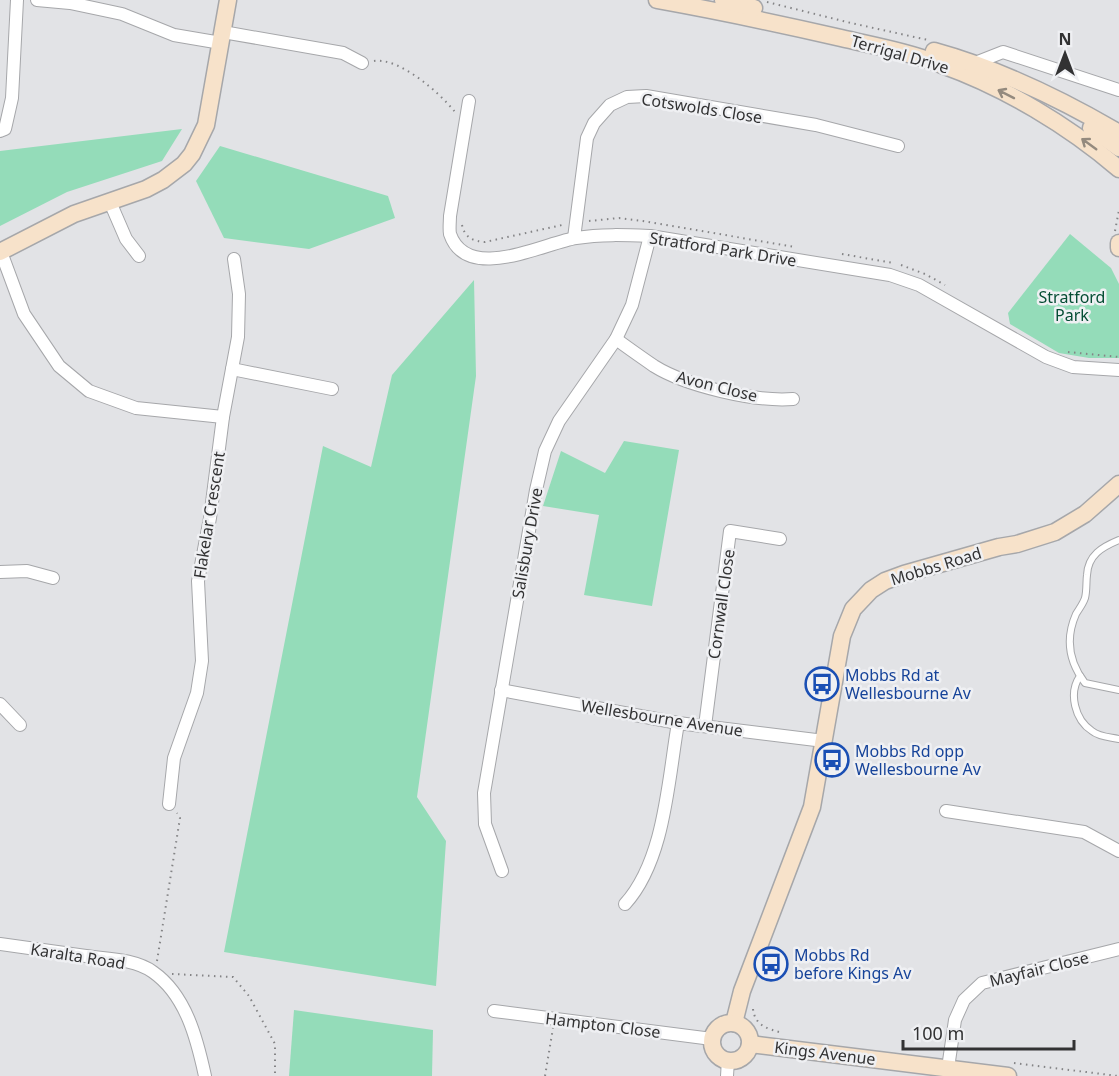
<svg xmlns="http://www.w3.org/2000/svg" width="1119" height="1076" font-family="'Noto Sans',sans-serif">
<rect width="100%" height="100%" fill="#e2e3e6"/>
<!-- green -->
<g fill="#94dcb9">
<path d="M182,129L162,161L67,192L0,226V151Z"/>
<path d="M220,146L388,196L395,218L309,249L224,238L196,181Z"/>
<path d="M1070,234L1111,268L1119,284V358H1089L1059,353L1010,324L1008,313Z"/>
<path d="M474,280L476,376L417,797L446,841L436,986L224,952L323,446L371,467L392,375Z"/>
<path d="M624,441L679,450L652,606L584,595L599,515L543,506L561,451L605,473Z"/>
<path d="M294,1010L433,1030L432,1076H289Z"/>
</g>
<g fill="none" stroke-linecap="round" stroke-linejoin="round">
<!-- lane casing -->
<g stroke="#a6a7aa" stroke-width="8">
<g id="lane">
<path d="M1119,540C1102,547 1088,555 1087,575C1086,582 1087,590 1085,598C1083,604 1079,609 1076,614C1065,639 1069,662 1085,683L1119,690"/>
<path d="M1080,676C1068,693 1075,720 1092,731C1099,737 1110,737 1119,739"/>
</g>
</g>
<!-- street casing -->
<g stroke="#a6a7aa" stroke-width="14">
<g id="street">
<path d="M37,0L70,3L122,14L174,35L221,43"/>
<path d="M223,32L343,53L362,63"/>
<path d="M975,63L1003,52L1119,90"/>
<path d="M469,101L450,216C450,221 449,229 450,234C467,284 544,243 576,238C601,234 625,235 650,236L890,275L919,285L1046,357L1073,367L1119,370"/>
<path d="M0,131L5,129L12,98L17,0"/>
<path d="M110,202L126,239L139,256"/>
<path d="M574,238L587,138L594,123L610,105L627,97L646,96L816,125L898,146"/>
<path d="M1,252L24,314L59,366L89,391L136,408L223,417"/>
<path d="M616,339C628,348 641,357 654,366C686,386 755,402 793,399"/>
<path d="M232,369L332,389"/>
<path d="M0,572L27,571L53,578"/>
<path d="M501,690L678,723L824,741"/>
<path d="M0,704L20,725"/>
<path d="M705,726L730,531L780,539"/>
<path d="M169,804L174,758L197,693L202,661L198,581L210,518L223,417L238,337L239,294L234,259"/>
<path d="M946,811L1084,832L1119,851"/>
<path d="M502,871L485,824L484,793L536,490L545,451L559,421L616,339L632,305L650,236"/>
<path d="M625,904C665,860 668,780 678,723"/>
<path d="M0,944C29,948 58,952 86,956C107,959 135,959 153,972C186,995 197,1039 205,1076"/>
<path d="M494,1011L712,1039"/>
<path d="M948,1068L955,1020L964,1000L982,983L1119,949"/>
<path d="M727,1076L728,1060"/>
</g>
</g>
<!-- secondary casing -->
<g stroke="#a6a7aa" stroke-width="19">
<g id="secondary">
<path d="M657,0C718,11 780,24 841,38C875,46 909,52 942,65C1004,87 1069,126 1119,169"/>
<path d="M723,0L754,8"/>
<path d="M934,51C999,69 1061,99 1119,133"/>
<path d="M1091,128L1119,148"/>
<path d="M1119,243V248"/>
<path d="M0,252L74,214L146,189L163,180L184,164L192,154L206,125L228,0"/>
<path d="M734,1023L742,991L812,807L842,636L853,609L871,590L885,581L904,574L999,547L1017,544L1055,532L1085,514L1119,484"/>
<circle cx="731" cy="1042" r="19"/>
<path d="M750,1044L1008,1076"/>
</g>
</g>
<!-- path -->
<g stroke="#848486" stroke-width="2" stroke-dasharray="1.5 4.5" stroke-linecap="butt">
<path d="M767,2L851,23L928,40"/>
<path d="M374,61C399,57 440,93 455,112"/>
<path d="M589,221L619,218L643,221L795,247"/>
<path d="M462,225C465,238 473,241 485,242L562,225"/>
<path d="M1115,231L1119,210"/>
<path d="M842,254L893,263"/>
<path d="M901,265L925,274L945,285"/>
<path d="M1068,352L1119,357"/>
<path d="M157,961L180,818L177,813"/>
<path d="M172,974L233,977L249,996L275,1044V1076"/>
<path d="M753,1009C755,1026 768,1029 783,1033"/>
<path d="M1014,1063L1118,1076"/>
<path d="M545,1076L553,1028"/>
</g>
<!-- lane -->
<use href="#lane" stroke="#fff" stroke-width="6"/>
<!-- street -->
<use href="#street" stroke="#fff" stroke-width="12"/>
<!-- secondary -->
<use href="#secondary" stroke="#f7e2ca" stroke-width="16"/>
</g>
<!-- one-way arrows -->
<defs><path id="oneway-shaft" d="M-6 0H5M1.5-3L5.5 0L1.5 3" fill="none" stroke-width="1.6" stroke-linecap="round" stroke-linejoin="round" transform="scale(1.5)"/></defs>
<g stroke="#948a7e">
<use href="#oneway-shaft" transform="translate(1006 94) rotate(-153)"/>
<use href="#oneway-shaft" transform="translate(1089 144) rotate(-144)"/>
</g>
<!-- icons -->
<defs>
<g id="bus-ring" transform="scale(1.725)"><circle r="9.5" fill="#eff0f3" stroke="#1a4fb4" stroke-width="1.5"/><path d="M-5-6H5V4H4V6H2V4H-2V6H-4V4H-5ZM-3.5-4V0h7V-4ZM-3.5 1.2v1.5H-2V1.2ZM2 1.2v1.5H3.5V1.2Z" fill="#1a4fb4"/></g>
</defs>
<g fill-rule="evenodd">
<use href="#bus-ring" x="822" y="684"/>
<use href="#bus-ring" x="832" y="760"/>
<use href="#bus-ring" x="771" y="964"/>
</g>
<g text-anchor="middle" dominant-baseline="central" stroke-width="5" stroke-linejoin="round" paint-order="stroke">
<!-- street labels -->
<g font-size="16" fill="#323233" stroke="#eff0f3">
<text transform="translate(900 54) rotate(16)">Terrigal Drive</text>
<text transform="translate(702 108) rotate(9)">Cotswolds Close</text>
<text transform="translate(723 249) rotate(9)">Stratford Park Drive</text>
<text transform="translate(717 386) rotate(14)">Avon Close</text>
<text transform="translate(209 515) rotate(-81)">Flakelar Crescent</text>
<text transform="translate(527 543) rotate(-80)">Salisbury Drive</text>
<text transform="translate(936 566) rotate(-17)">Mobbs Road</text>
<text transform="translate(721 604) rotate(-82)">Cornwall Close</text>
<text transform="translate(662 718) rotate(9)">Wellesbourne Avenue</text>
<text transform="translate(78 956) rotate(9)">Karalta Road</text>
<text transform="translate(1039 969) rotate(-14)">Mayfair Close</text>
<text transform="translate(603 1025) rotate(7)">Hampton Close</text>
<text transform="translate(825 1053) rotate(7)">Kings Avenue</text>
</g>
<!-- park labels -->
<g font-size="16" fill="#054d34" stroke="#eff0f3">
<text x="1072" y="297">Stratford<tspan x="1072" dy="18">Park</tspan></text>
</g>
<!-- transit labels -->
<g font-size="16" fill="#164399" stroke="#eff0f3" text-anchor="start">
<text x="845" y="675">Mobbs Rd at<tspan x="845" dy="18">Wellesbourne Av</tspan></text>
<text x="855" y="751">Mobbs Rd opp<tspan x="855" dy="18">Wellesbourne Av</tspan></text>
<text x="794" y="955">Mobbs Rd<tspan x="794" dy="18">before Kings Av</tspan></text>
</g>
</g>
<!-- north arrow -->
<g transform="translate(1065 54)" stroke="#eff0f3" stroke-width="4.5" paint-order="stroke">
<path d="M0-4.5L10 22L0 15L-10 22Z" fill="#323233"/>
<text y="-9" font-size="16" font-weight="bold" text-anchor="middle" fill="#323233">N</text>
</g>
<!-- scale -->
<path d="M903 1040v9h171v-9" fill="none" stroke="#323233" stroke-width="3"/>
<text x="912" y="1040" font-size="18" fill="#323233" stroke="#eff0f3" stroke-width="4.5" paint-order="stroke">100 m</text>
</svg>
